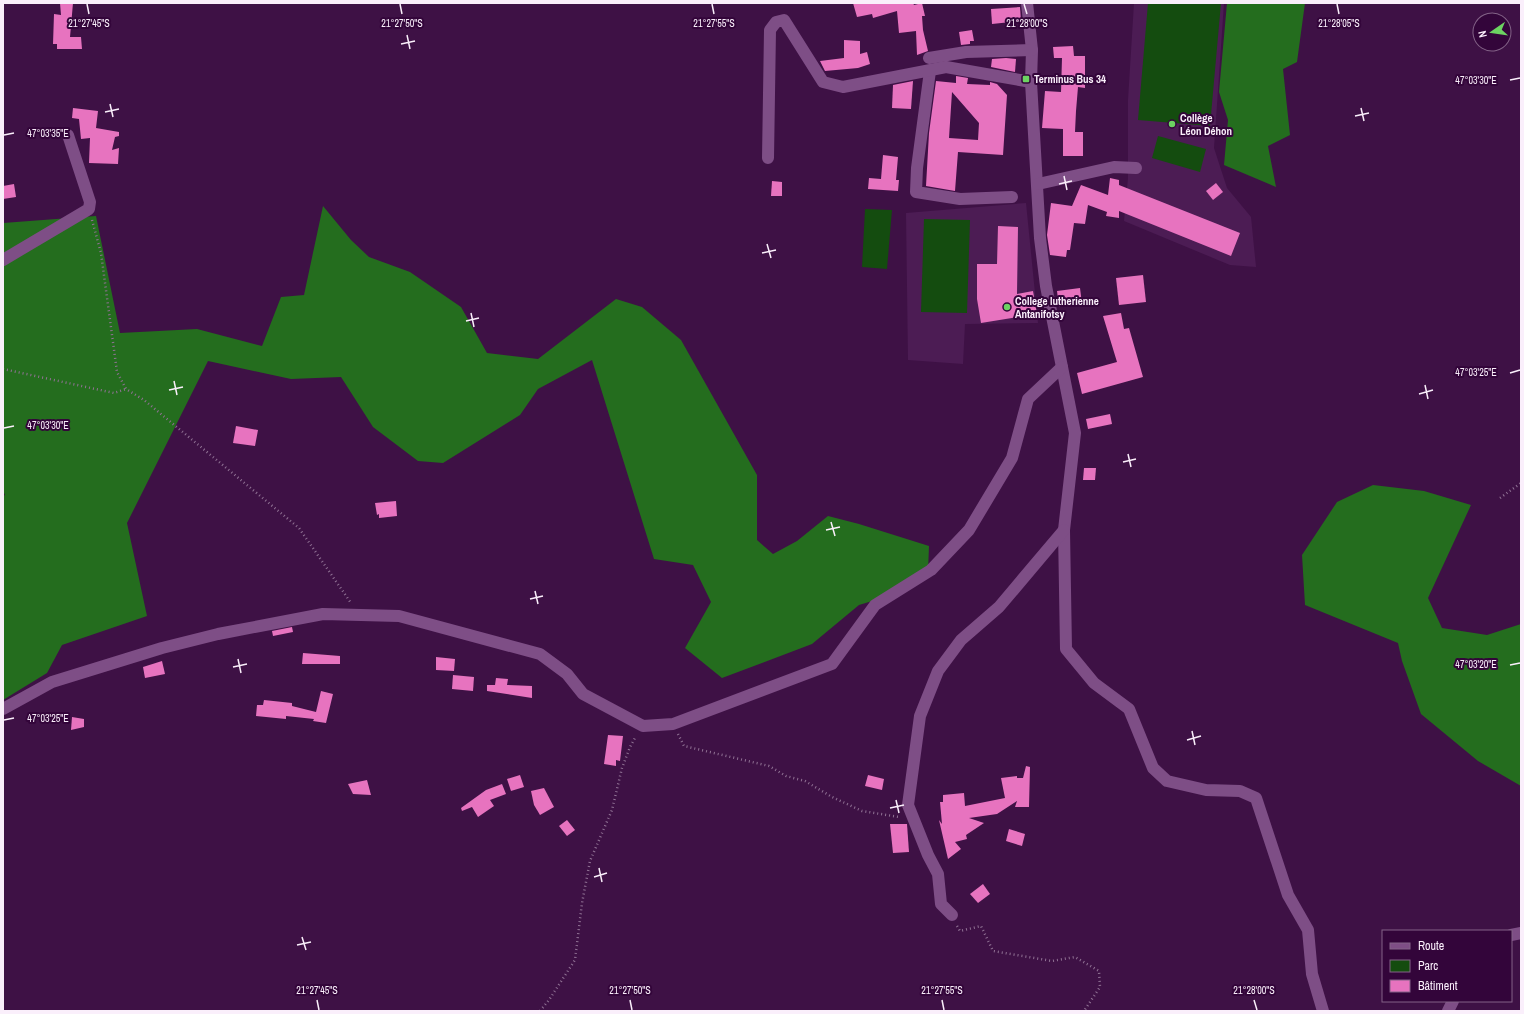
<svg xmlns="http://www.w3.org/2000/svg" width="1524" height="1014" font-family="'Archivo Narrow',sans-serif">
<rect width="100%" height="100%" fill="#3e1145"/>
<!-- built -->
<g fill="#4c1c54">
<path d="M1134,3H1224L1214,148L1227,188L1251,217L1256,267L1230,265L1124,221L1128,178V100Z"/>
<path d="M1026,203L1038,323L965,324L963,364L908,360L906,213Z"/>
</g>
<!-- green -->
<g fill="#144c0f">
<path d="M1148,3H1221L1210,126L1138,120Z"/>
<path d="M1158,136L1206,149L1200,172L1152,158Z"/>
<path d="M865,209L892,210L887,269L862,267Z"/>
<path d="M924,219L970,220L967,313L921,312Z"/>
</g>
<!-- forest -->
<g fill="#246d1e">
<path d="M1227,3H1305L1297,62L1283,69L1290,135L1268,146L1276,187L1224,165L1228,120L1219,92Z"/>
<path d="M323,206L351,240L369,257L410,272L461,307L487,353L538,359L616,299L642,307L681,340L757,475V540L773,554L797,541L828,516L859,524L929,546L928,572L892,595L859,605L812,644L722,678L685,648L711,602L693,565L654,559L592,360L538,389L520,415L443,463L418,461L373,427L341,377L291,379L208,361L127,523L147,616L62,645L47,673L3,700V498L5,494L3,493V223L96,216L120,333L197,329L262,346L281,297L304,295Z"/>
<path d="M1373,485L1424,491L1471,505L1428,598L1442,628L1487,635L1521,624V786L1478,761L1421,714L1402,661L1398,643L1305,605L1302,555L1337,502Z"/>
</g>
<!-- building -->
<g fill="#e773bf" fill-rule="evenodd">
<path d="M60,3H73L70,37H81L82,49H57V44H53L54,14L61,15Z"/>
<path d="M853,3H913L914,5L922,3L925,16H922L923,30L928,51L917,55L916,31L899,33L897,11L873,18L872,14L857,17Z"/>
<path d="M1020,7L1021,21L992,24L991,9Z"/>
<path d="M972,30L974,41H970V44L961,45L959,32Z"/>
<path d="M844,40L860,41V54L867,52L870,64L858,68L825,71L820,61L844,58Z"/>
<path d="M1073,46L1074,56H1085V88L1078,87L1076,111L1075,132H1083V156H1063V129L1042,128L1045,91L1061,92L1062,58H1054L1053,47Z"/>
<path d="M1006,58L1016,59L1015,72L991,67L992,59Z"/>
<path d="M956,76L968,78L967,84L990,85V82L997,84L1007,95L1003,155L958,152L955,191L926,186L929,133L936,81L956,83ZM952,92L979,123L978,140L949,138Z"/>
<path d="M913,81L911,109L892,108L893,85Z"/>
<path d="M73,108L98,111L96,128L119,132V136L115,137L112,150L119,148L118,164L89,163L90,138L81,139L79,119L72,118Z"/>
<path d="M883,155L898,157L896,180H899L898,191L868,189L869,178L881,179Z"/>
<path d="M1110,178L1119,180V185L1240,233L1231,256L1119,211V218L1106,216L1107,212L1088,205L1085,224L1074,223L1070,250H1067L1066,257L1050,255L1047,235L1051,203L1072,206L1081,185L1108,195Z"/>
<path d="M772,181L782,182V196H771Z"/>
<path d="M1216,183L1223,192L1213,200L1206,191Z"/>
<path d="M14,184L16,197L3,199V186Z"/>
<path d="M998,226L1018,227L1017,294L1033,291L1037,314L981,323L977,299V264H997Z"/>
<path d="M1143,275L1146,302L1119,305L1116,278Z"/>
<path d="M1080,288L1082,304L1059,307L1057,291Z"/>
<path d="M1121,313L1124,329L1129,328L1143,377L1082,394L1077,373L1117,362L1103,316Z"/>
<path d="M1110,414L1112,424L1088,429L1086,419Z"/>
<path d="M236,426L258,430L255,446L233,443Z"/>
<path d="M1084,468H1096L1095,480H1083Z"/>
<path d="M396,501L397,516L379,518V514L377,515L375,503Z"/>
<path d="M292,627L293,632L273,636L272,631Z"/>
<path d="M303,653L340,656V664H302Z"/>
<path d="M436,657L455,659L454,671L436,670Z"/>
<path d="M162,661L165,674L145,678L143,667Z"/>
<path d="M453,675L474,677L473,691L452,689Z"/>
<path d="M496,678L508,679L507,685L532,686V698L487,691V685H495Z"/>
<path d="M321,691L333,694L326,723L313,721L314,719L286,716V719L256,716L257,705H263L264,700L292,703V706L316,712Z"/>
<path d="M72,717L84,719V727L71,730Z"/>
<path d="M608,735L623,736L620,761L616,760V766L604,764Z"/>
<path d="M1026,766L1030,767L1029,807H1015L1017,801L997,814L969,818L984,823L966,835L967,839L955,842L961,849L948,859L939,820L942,824L940,802H943V795L964,793L965,806L1005,798L1001,778L1017,776V778H1023Z"/>
<path d="M520,775L524,787L511,791L507,779Z"/>
<path d="M868,775L884,779L882,790L865,786Z"/>
<path d="M367,780L371,795L353,794L348,784Z"/>
<path d="M502,784L506,794L490,800L494,806L478,817L472,807L462,811L461,808L486,790Z"/>
<path d="M544,788L554,807L540,815L534,805L531,791Z"/>
<path d="M567,820L575,830L567,836L559,826Z"/>
<path d="M890,824H907L909,852L893,853Z"/>
<path d="M1009,829L1025,834L1022,846L1006,841Z"/>
<path d="M983,884L990,894L978,903L970,894Z"/>
</g>
<g fill="none" stroke-linecap="round" stroke-linejoin="round">
<!-- path -->
<g stroke="#907294" stroke-width="2.5" stroke-dasharray="1 3" stroke-linecap="butt">
<path d="M92,220L101,253L117,372L126,389L144,400L299,528L351,603"/>
<path d="M3,369L114,393L126,389"/>
<path d="M1500,498L1521,483"/>
<path d="M678,734L684,746L769,766L786,776L805,781L832,797L862,811L899,817"/>
<path d="M957,926L960,931L981,926L993,951L1052,961L1075,957L1099,971L1100,987L1084,1011"/>
<path d="M540,1011L549,1000L575,960L582,903L590,861L612,810L622,768L630,747L636,736"/>
</g>
<!-- minor -->
<g stroke="#7e4e86" stroke-width="12">
<path d="M1027,3L1032,50L1031,82L1040,238L1046,286L1075,433L1064,530L1066,649L1094,683L1129,709L1153,768L1167,781L1206,790L1240,791L1256,798L1288,895L1308,930L1312,974L1323,1011"/>
<path d="M929,58L966,52L1032,50"/>
<path d="M930,71L917,168L916,192L960,199L1012,197"/>
<path d="M768,158L770,30L776,22L784,20L823,82L843,87L946,67L1031,82"/>
<path d="M1038,184L1114,167L1136,168"/>
<path d="M3,260L89,209L90,202L68,135"/>
<path d="M3,709L52,682L162,648L218,634L323,614L399,616L540,654L567,674L583,694L643,726L673,724L832,664L875,605L931,570L969,530L1012,458L1028,399L1062,367"/>
<path d="M952,915L941,904L938,874L928,855L908,805L920,716L938,671L961,640L999,607L1064,530"/>
<path d="M1511,935L1521,933"/>
<path d="M1448,1011L1453,1001"/>
</g>
</g>
<!-- ticks -->
<path fill="none" stroke="#faeffb" stroke-width="1.5" d="M87,4L89,14M400,4L402,14M712,4L714,14M1024,4L1027,14M1337,4L1339,14M407,35L410,49M401,44L415,41M1510,80L1520,78M110,104L113,117M1361,108L1364,121M105,112L119,109M1355,116L1369,113M4,135L14,133M1064,176L1067,190M1059,184L1072,181M767,244L771,258M762,253L776,250M471,313L474,327M466,321L479,318M1510,373L1520,370M174,381L177,395M1425,385L1428,399M169,390L183,387M1419,394L1433,390M4,428L14,426M1128,454L1131,467M1123,462L1136,459M831,522L835,536M826,530L840,527M535,591L538,604M530,599L543,596M238,659L241,673M1510,665L1520,663M233,667L247,664M4,720L14,718M1192,731L1195,745M1187,740L1201,736M896,800L899,813M890,808L904,805M599,868L602,882M594,877L607,873M302,937L306,950M297,945L311,942M317,1000L319,1010M630,1000L632,1010M942,1000L944,1010M1254,1000L1257,1010"/>
<!-- markers -->
<g fill="#6cd362" stroke="#33053a" stroke-width="1.5">
<rect x="1022" y="75" width="8" height="8" rx="2"/>
<circle cx="1172" cy="124" r="4"/>
<circle cx="1007" cy="307" r="4"/>
</g>
<g text-anchor="middle" dominant-baseline="central" stroke-width="4" stroke-linejoin="round" paint-order="stroke">
<!-- poi labels -->
<g font-size="11" font-weight="bold" fill="#faeffb" stroke="#33053a" text-anchor="start">
<text x="1034" y="79">Terminus Bus 34</text>
<text x="1180" y="118">Collège<tspan x="1180" dy="13">Léon Déhon</tspan></text>
<text x="1015" y="301">College lutherienne<tspan x="1015" dy="13">Antanifotsy</tspan></text>
</g>
</g>
<g font-size="10" text-anchor="middle" fill="#faeffb" stroke="#33053a" stroke-width="4" stroke-linejoin="round" paint-order="stroke">
<text x="89" y="27">21°27'45"S</text>
<text x="402" y="27">21°27'50"S</text>
<text x="714" y="27">21°27'55"S</text>
<text x="1027" y="27">21°28'00"S</text>
<text x="1339" y="27">21°28'05"S</text>
<text x="1476" y="84">47°03'30"E</text>
<text x="48" y="137">47°03'35"E</text>
<text x="1476" y="376">47°03'25"E</text>
<text x="48" y="429">47°03'30"E</text>
<text x="1476" y="668">47°03'20"E</text>
<text x="48" y="722">47°03'25"E</text>
<text x="317" y="994">21°27'45"S</text>
<text x="630" y="994">21°27'50"S</text>
<text x="942" y="994">21°27'55"S</text>
<text x="1254" y="994">21°28'00"S</text>
</g>
<!-- border -->
<rect width="1524" height="1014" fill="none" stroke="#faeffb" stroke-width="8"/>
<!-- legend -->
<rect x="1382" y="930" width="130" height="72" fill="#33053a" stroke="#836387"/>
<rect x="1390" y="943" width="20" height="6" fill="#7e4e86" stroke="#836387"/>
<text x="1418" y="950" font-size="12" fill="#faeffb">Route</text>
<rect x="1390" y="960" width="20" height="12" fill="#144c0f" stroke="#836387"/>
<text x="1418" y="970" font-size="12" fill="#faeffb">Parc</text>
<rect x="1390" y="980" width="20" height="12" fill="#e773bf" stroke="#836387"/>
<text x="1418" y="990" font-size="12" fill="#faeffb">Bâtiment</text>
<!-- north arrow -->
<g transform="translate(1492 32) rotate(257)"><circle r="19" fill="#33053a" stroke="#836387"/>
<path d="M0-3L7 15L0 10L-7 15Z" fill="#6cd362"/>
<text y="-6" font-size="11" font-weight="bold" text-anchor="middle" fill="#faeffb">N</text>
</g>
</svg>
